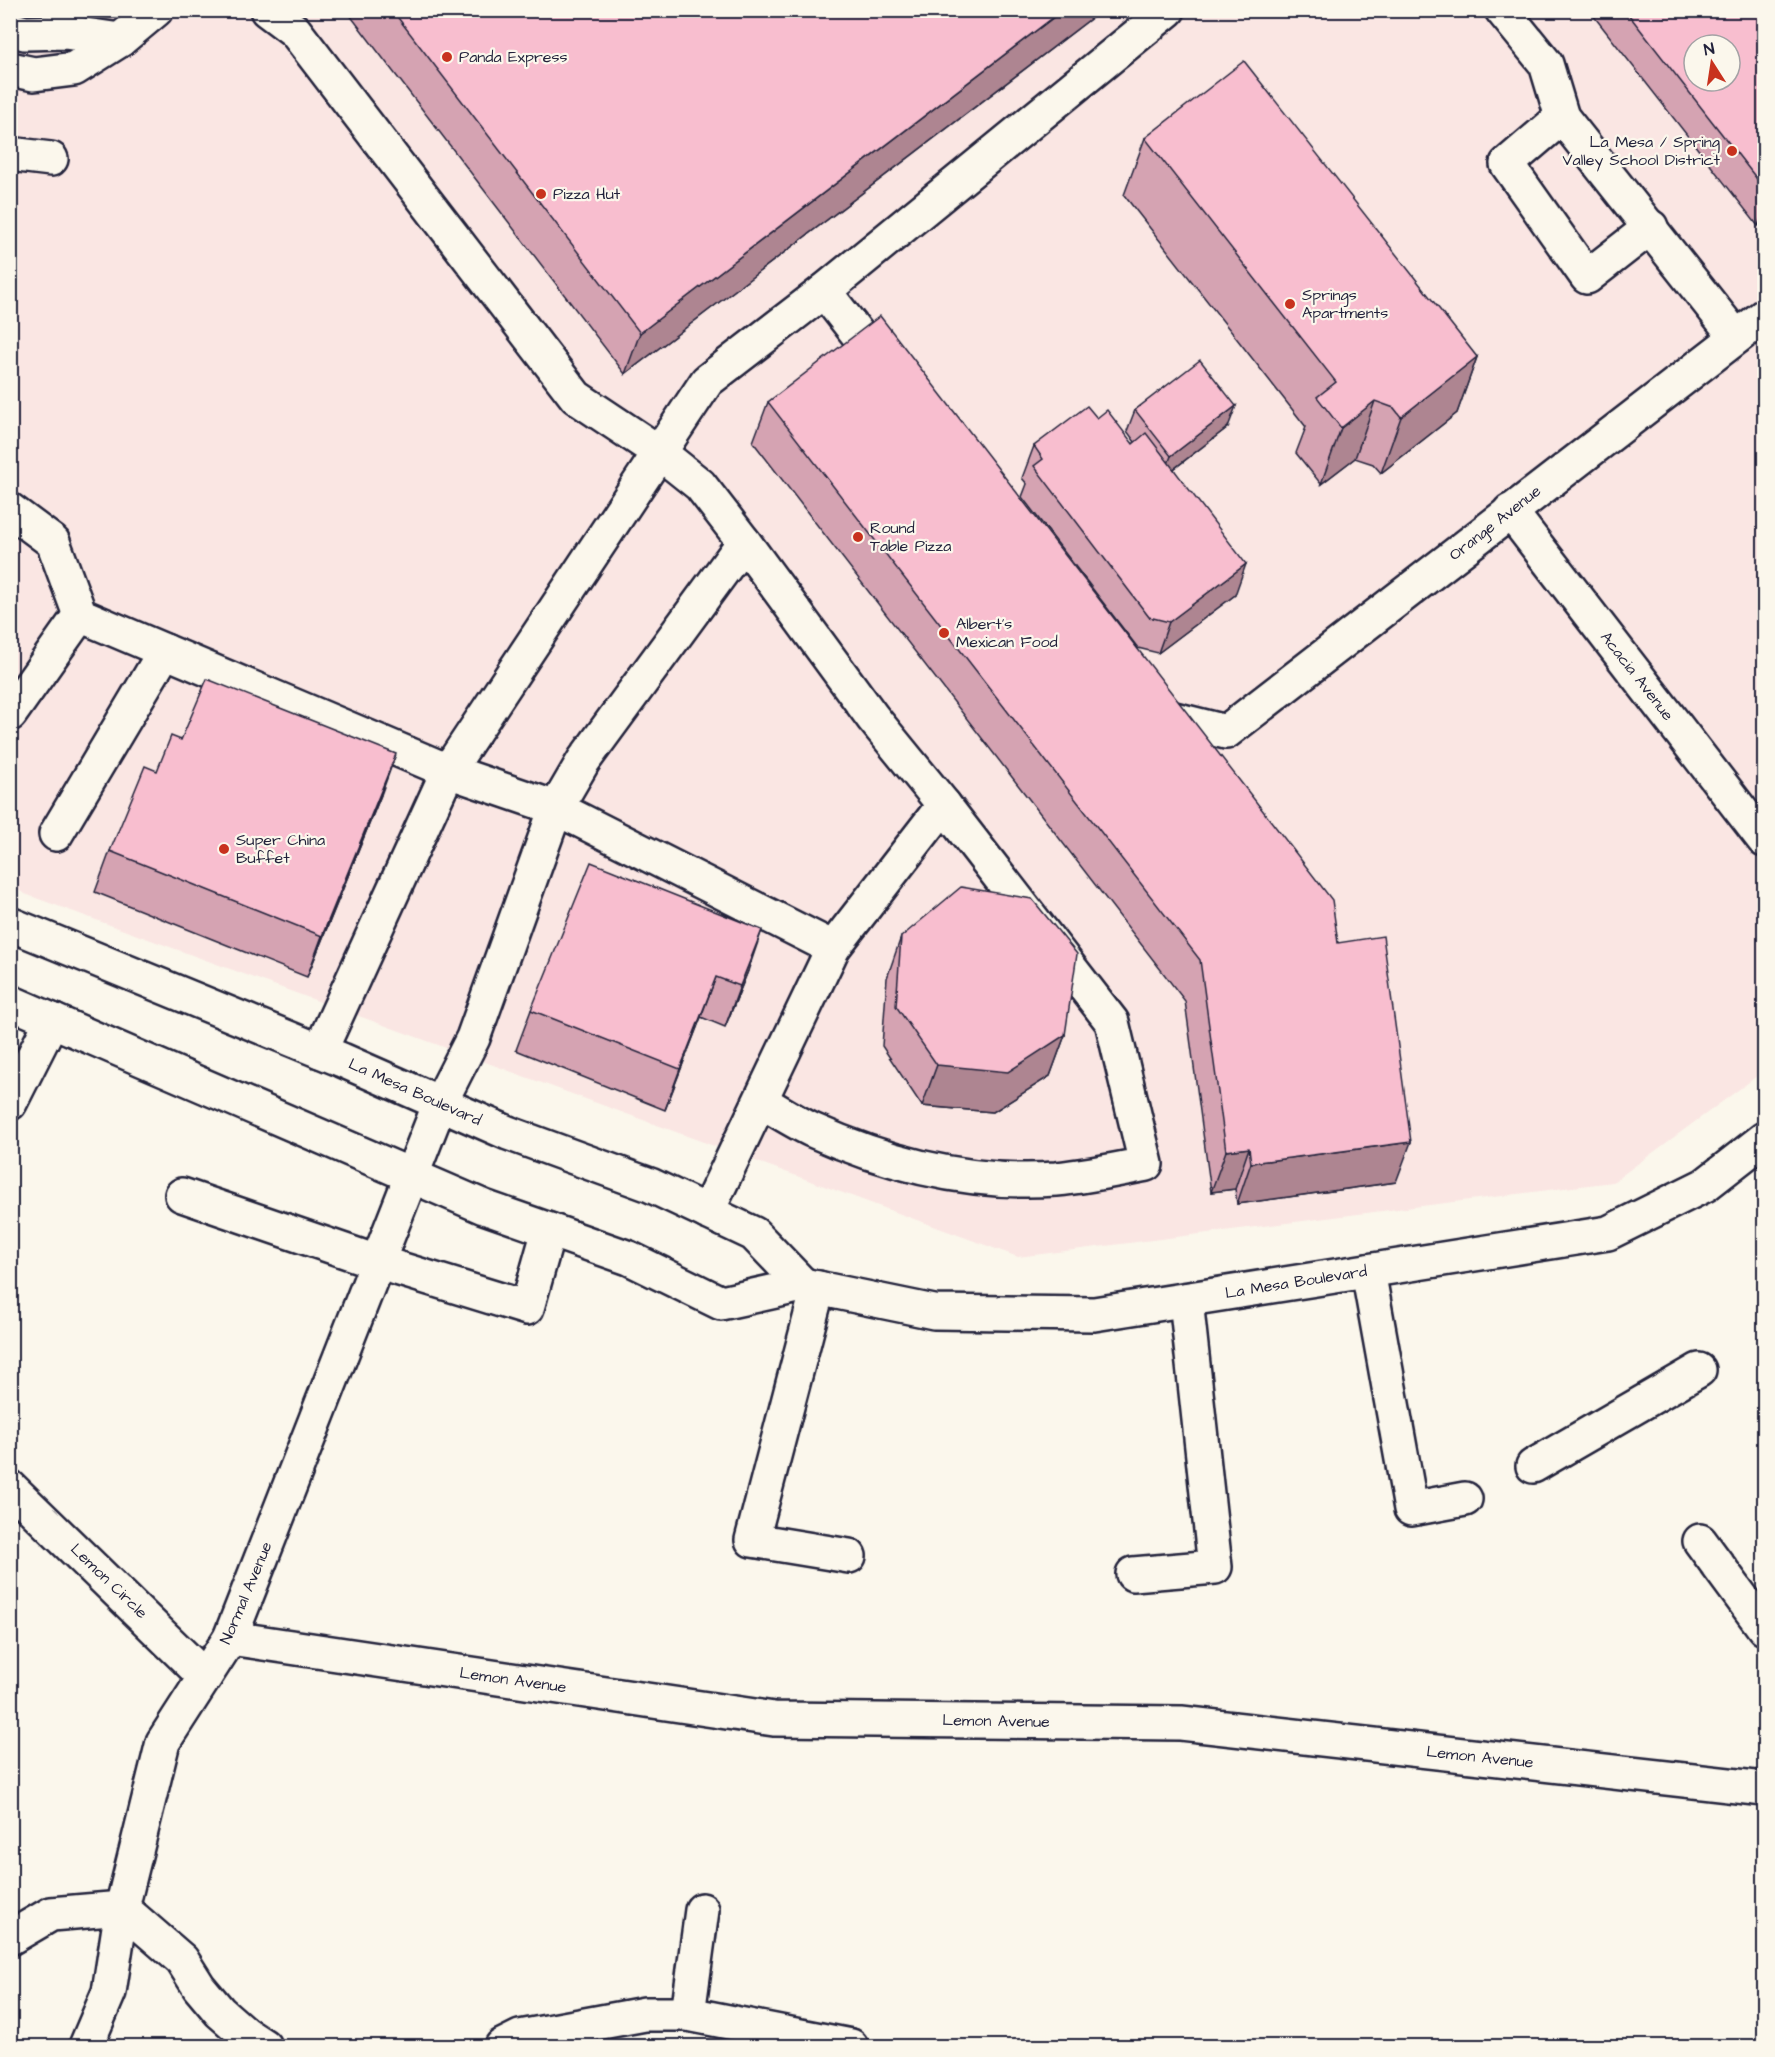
<svg xmlns="http://www.w3.org/2000/svg" width="1775" height="2057" font-family="'Architects Daughter',sans-serif">
<rect width="100%" height="100%" fill="#fbf7ec"/>
<filter id="ink" filterUnits="userSpaceOnUse"><feTurbulence type="fractalNoise" baseFrequency=".0167" numOctaves="2"/><feDisplacementMap in="SourceGraphic" scale="12" xChannelSelector="R" yChannelSelector="G"/><feConvolveMatrix kernelMatrix="1 2 1 2 8 2 1 2 1" color-interpolation-filters="sRGB"/></filter>
<g filter="url(#ink)">
<!-- built -->
<path fill="#fae6e3" fill-rule="evenodd" d="M10,11H1764V1071L1613,1182L1018,1257L25,894L10,885ZM1694,45H1730V81H1694Z"/>
<g fill="none" stroke-linecap="round" stroke-linejoin="round">
<!-- minor casing -->
<g stroke="#22223b" stroke-width="38">
<g id="minor">
<path d="M267,10L295,31L576,397L660,453L700,485L744,542L873,718L944,805"/>
<path d="M1502,10L1546,64L1562,117L1736,337"/>
<path d="M10,29L25,33L65,32L120,40"/>
<path d="M10,69L34,74L74,69L120,40L156,10"/>
<path d="M1562,117L1507,164L1587,277L1651,227"/>
<path d="M10,154L51,159"/>
<path d="M824,291L885,369"/>
<path d="M10,510L53,542L80,615L448,771L707,381L824,291L1168,10"/>
<path d="M1510,511L1764,840"/>
<path d="M1157,710L1162,716L1226,732L1764,316"/>
<path d="M10,714L80,615"/>
<path d="M56,834L165,651"/>
<path d="M320,1051L448,771L556,808L833,948L707,1212"/>
<path d="M761,1101C778,1111 795,1122 812,1130C888,1164 972,1185 1056,1179C1087,1176 1116,1170 1146,1164L1112,1022L944,805L833,948"/>
<path d="M10,1103L52,1020"/>
<path d="M182,1195L377,1262L527,1308L549,1230"/>
<path d="M1368,1271L1411,1509L1465,1499"/>
<path d="M818,1288L752,1540L849,1556"/>
<path d="M1533,1466L1699,1370"/>
<path d="M10,1487L205,1677"/>
<path d="M1700,1541L1764,1628"/>
<path d="M1133,1574L1215,1567L1186,1300"/>
<path d="M230,1638L774,1719L1181,1723L1764,1789"/>
<path d="M10,1938L51,1914L122,1908L182,1960L199,1987L220,2012L244,2033L264,2046"/>
<path d="M688,2014L702,1910"/>
<path d="M86,2046L109,1992L122,1908L163,1742L230,1638L440,1103L473,1038L556,808L584,760L744,542"/>
<path d="M502,2046L520,2037L645,2014H688L851,2046"/>
</g>
</g>
<!-- major casing -->
<g stroke="#22223b" stroke-width="38">
<g id="major">
<path d="M10,924L342,1060L508,1133L650,1185L754,1234L803,1285"/>
<path d="M10,1002L484,1207L629,1258L721,1303L803,1285L934,1312L1094,1314L1608,1233L1705,1185L1764,1139"/>
</g>
</g>
<!-- minor -->
<use href="#minor" stroke="#fbf7ec" stroke-width="33"/>
<!-- major -->
<use href="#major" stroke="#fbf7ec" stroke-width="33"/>
</g>
<!-- wall -->
<g fill="#d5a3b2" stroke="#22223b" stroke-width="1.5">
<path d="M346,10H1102L625,374Z"/>
<path d="M1589,10H1764V221L1758,226Z"/>
<path d="M1145,138L1477,357L1457,413L1381,473L1373,464L1355,458L1321,484L1296,453L1306,427L1124,195Z"/>
<path d="M768,402L1338,943L1396,1182L1237,1204L1235,1189L1211,1192L1185,1001L753,442Z"/>
<path d="M1135,410L1228,427L1174,469L1235,595L1158,653L1138,648L1022,497L1027,484L1022,478L1034,446L1097,418L1133,444L1135,442L1127,431Z"/>
<path d="M181,740L381,795L307,977L95,892L110,851L157,771Z"/>
<path d="M901,937L1065,1035L1050,1076L993,1112L922,1106L882,1046L887,978Z"/>
<path d="M748,971L725,1027L701,1017L665,1110L516,1050L531,1010Z"/>
</g>
<!-- shaded-wall -->
<g fill="#ae8591" stroke="#22223b" stroke-width="1.5">
<path d="M1063,10H1102L625,374L640,333Z"/>
<path d="M1764,209V221L1758,226Z"/>
<path d="M1477,357L1457,413L1381,473L1401,417Z"/>
<path d="M1375,401L1355,458L1321,484L1341,428Z"/>
<path d="M1236,406L1228,427L1163,477L1171,456Z"/>
<path d="M1246,564L1235,595L1158,653L1169,622Z"/>
<path d="M396,754L381,795L307,977L322,936Z"/>
<path d="M762,930L748,971L725,1027L740,986Z"/>
<path d="M716,977L701,1017L665,1110L680,1069Z"/>
<path d="M1065,1035L1050,1076L993,1112L922,1106L937,1065Z"/>
<path d="M1411,1142L1396,1182L1237,1204L1251,1163Z"/>
<path d="M1249,1148L1235,1189L1211,1192L1226,1151Z"/>
</g>
<!-- building -->
<g fill="#f8becf" stroke="#22223b" stroke-width="1.5" fill-rule="evenodd">
<path d="M392,10H1063L640,333Z"/>
<path d="M1625,10H1764V188ZM1694,45H1730V81H1694Z"/>
<path d="M1244,61L1477,357L1401,417L1394,408L1375,401L1341,428L1317,397L1336,382L1145,138Z"/>
<path d="M880,316L1332,900L1338,943L1383,936L1411,1142L1251,1163L1249,1148L1226,1151L1200,960L768,402Z"/>
<path d="M1200,360L1236,406L1171,456L1135,410Z"/>
<path d="M1087,406L1097,418L1107,410L1133,444L1146,433L1246,564L1169,622L1149,617L1034,466L1043,459L1034,446Z"/>
<path d="M207,679L396,754L322,936L110,851L145,766L157,771L171,736L181,740Z"/>
<path d="M591,862L762,930L740,986L716,977L680,1069L531,1010Z"/>
<path d="M961,887L1032,899L1077,954L1065,1035L1008,1072L937,1065L896,1006L901,937Z"/>
</g>
</g>
<!-- markers -->
<g fill="#c8321e" stroke="#fbf7ec" stroke-width="2">
<circle cx="447" cy="57" r="6"/>
<circle cx="1732" cy="151" r="6"/>
<circle cx="541" cy="194" r="6"/>
<circle cx="1290" cy="304" r="6"/>
<circle cx="858" cy="537" r="6"/>
<circle cx="944" cy="633" r="6"/>
<circle cx="224" cy="849" r="6"/>
</g>
<g text-anchor="middle" dominant-baseline="central" stroke-width="4.5" stroke-linejoin="round" paint-order="stroke">
<!-- poi labels -->
<g font-size="16" fill="#22223b" stroke="#fbf7ec" text-anchor="start">
<text x="459" y="57">Panda Express</text>
<text x="1720" y="142" text-anchor="end">La Mesa / Spring<tspan x="1720" dy="18">Valley School District</tspan></text>
<text x="553" y="194">Pizza Hut</text>
<text x="1302" y="295">Springs<tspan x="1302" dy="18">Apartments</tspan></text>
<text x="870" y="528">Round<tspan x="870" dy="18">Table Pizza</tspan></text>
<text x="956" y="624">Albert's<tspan x="956" dy="18">Mexican Food</tspan></text>
<text x="236" y="840">Super China<tspan x="236" dy="18">Buffet</tspan></text>
</g>
<!-- street labels -->
<g font-size="16" fill="#22223b" stroke="#fbf7ec">
<text transform="translate(1495 523) rotate(-38)">Orange Avenue</text>
<text transform="translate(1637 676) rotate(52)">Acacia Avenue</text>
<text transform="translate(415 1092) rotate(24)">La Mesa Boulevard</text>
<text transform="translate(1296 1282) rotate(-9)">La Mesa Boulevard</text>
<text transform="translate(109 1581) rotate(44)">Lemon Circle</text>
<text transform="translate(246 1593) rotate(-67)">Normal Avenue</text>
<text transform="translate(513 1680) rotate(8)">Lemon Avenue</text>
<text transform="translate(996 1721) rotate(1)">Lemon Avenue</text>
<text transform="translate(1480 1757) rotate(6)">Lemon Avenue</text>
</g>
</g>
<!-- margin -->
<rect width="1775" height="2057" fill="none" stroke="#fbf7ec" stroke-width="36"/>
<rect x="18" y="18" width="1739" height="2021" fill="none" stroke="#22223b" stroke-width="2" filter="url(#ink)"/>
<!-- north arrow -->
<g transform="translate(1712 63) rotate(348)"><circle r="28" fill="#fbf7ec" stroke="#a4a2a5" stroke-width="1.5"/>
<path d="M0-4.5L10 22L0 15L-10 22Z" fill="#c8321e"/>
<text y="-9" font-size="16" font-weight="bold" text-anchor="middle" fill="#22223b">N</text>
</g>
</svg>
